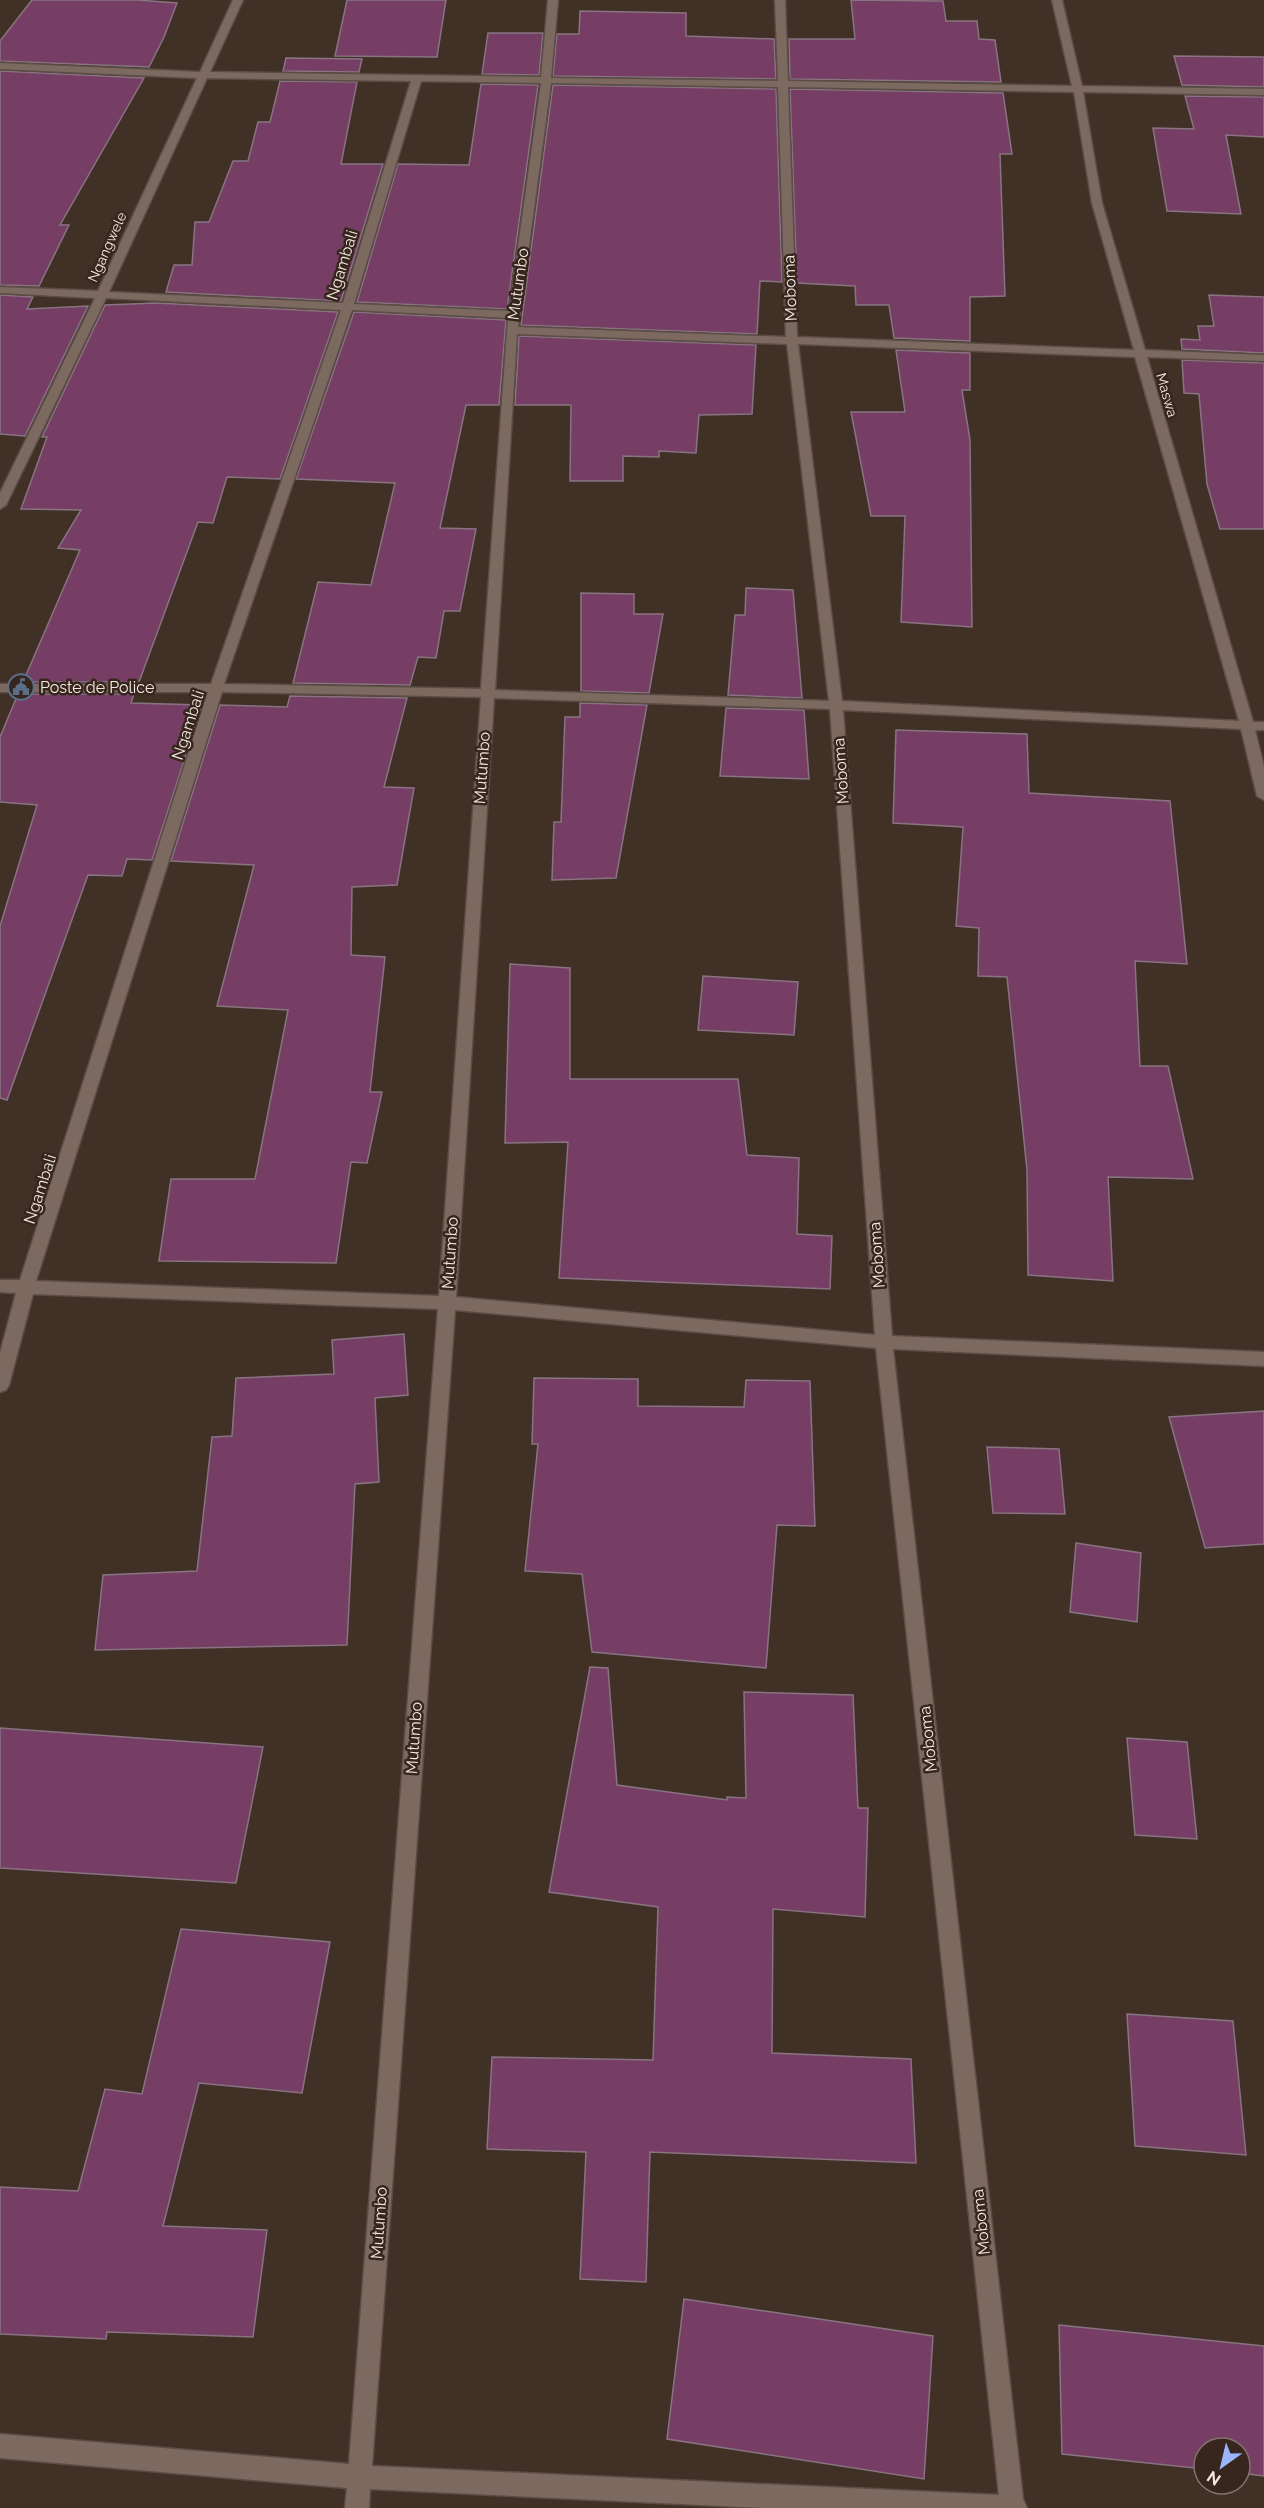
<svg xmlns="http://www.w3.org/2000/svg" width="1264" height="2508" font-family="Raleway,sans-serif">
<rect width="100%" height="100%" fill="#403026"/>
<!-- building -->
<g fill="#773e65" stroke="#877480" stroke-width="1.5">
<path d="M32,0H137L177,3L164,37L149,67L0,61V41Z"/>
<path d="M347,0H446L437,57L335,56Z"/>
<path d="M851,0L943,1L946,21H977L979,39L995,40L1001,82L790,79L789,39H855Z"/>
<path d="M580,11L686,13V36L774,39L776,79L553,76L557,34H579Z"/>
<path d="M488,33H543L539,75L482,74Z"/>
<path d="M1174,56L1264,57V87L1182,85Z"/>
<path d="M286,58L362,59L359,72L283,71Z"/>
<path d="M0,71L144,78L60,225H69L39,286L0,285Z"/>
<path d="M280,81L357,82L341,164H383L341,301L166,292L174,265H192L195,222H209L233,161H248L258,122H270Z"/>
<path d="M481,84L538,85L507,309L357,302L398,164L469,165Z"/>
<path d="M553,85L776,89L782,282L760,281L757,334L521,325Z"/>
<path d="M790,89L1003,93L1012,154H1000L1005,296L970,297V341L894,338L889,305H856L855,286L797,283Z"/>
<path d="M1185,96L1264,97V137L1226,135L1241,214L1167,211L1153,128L1194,129Z"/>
<path d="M0,295L33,297L27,309L88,306L25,436L0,434Z"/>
<path d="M1209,295L1264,297V353L1182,349L1181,339L1200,340L1198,326H1214Z"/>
<path d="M156,303L338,312L280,479L227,477L213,523L198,522L139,682H23L80,550L58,548L81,510L21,509L47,437H42L105,305Z"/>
<path d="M354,312L506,320L499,405H466L440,528L476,529L460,611H444L436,658L418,657L410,685L293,683L318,582L371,585L395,483L296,479Z"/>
<path d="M519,336L756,345L752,414L699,415L696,453L659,451V457L623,456V481H570L571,405H515Z"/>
<path d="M896,350L970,353V390H962L970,440L972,627L901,622L905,516H871L851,412H905Z"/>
<path d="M1182,360L1264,363V529H1220L1207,484L1199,394L1184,393Z"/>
<path d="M746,588L793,590L802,698L728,695L735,615H745Z"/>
<path d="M581,593L634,594V614H663L649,693L581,691Z"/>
<path d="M18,694H134L131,703L202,705L152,860L127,859L122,876L88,875L7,1100L0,1098V926L37,805L0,802V737Z"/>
<path d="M290,696L407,698L384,787L414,788L397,885L352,887L351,955L385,957L370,1092H382L367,1163L351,1162L336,1263L159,1261L171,1179H255L288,1010L217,1006L254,865L171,861L220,705L287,707Z"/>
<path d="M580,703L647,705L616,878L552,880L554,822H561L565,717H580Z"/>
<path d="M726,708L804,710L809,779L720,776Z"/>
<path d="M896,730L1027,734L1029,793L1170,801L1187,964L1135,961L1140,1066H1168L1193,1179L1108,1177L1113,1281L1028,1275L1027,1170L1007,977L978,976L979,928L956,926L963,827L893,823Z"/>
<path d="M510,964L570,968V1079H738L747,1155L799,1158L797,1234L832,1236L830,1289L559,1278L568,1142L505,1143Z"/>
<path d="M703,976L798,982L794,1035L698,1030Z"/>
<path d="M404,1334L408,1395L375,1398L379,1482L355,1484L347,1645L95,1650L103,1575L197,1571L212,1437L232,1436L236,1378L334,1374L332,1340Z"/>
<path d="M534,1378L638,1379V1406L744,1407L746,1380L810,1381L815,1526L777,1525L766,1668L592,1652L582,1574L525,1571L538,1444H532Z"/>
<path d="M1264,1411V1544L1205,1548L1169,1417Z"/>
<path d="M987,1447L1059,1449L1065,1514L993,1513Z"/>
<path d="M1076,1543L1141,1553L1137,1622L1070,1612Z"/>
<path d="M590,1667L608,1668L617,1785L727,1800V1797L746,1798L744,1692L853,1695L858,1808H868L865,1917L773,1909L772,2053L911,2059L916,2163L650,2152L646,2282L580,2279L586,2152L487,2149L492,2057L653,2060L658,1907L549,1892Z"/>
<path d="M0,1728L263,1747L236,1883L0,1868Z"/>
<path d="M1127,1738L1187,1742L1197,1839L1135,1835Z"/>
<path d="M181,1929L330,1942L302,2093L199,2083L163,2226L267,2230L253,2337L107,2332L106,2339L0,2334V2187L78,2191L105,2089L142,2094Z"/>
<path d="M1127,2014L1233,2021L1246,2155L1135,2146Z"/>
<path d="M684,2299L933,2336L924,2479L667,2439Z"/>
<path d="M1059,2325L1264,2346V2476L1240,2473V2448H1204V2469L1062,2454Z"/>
</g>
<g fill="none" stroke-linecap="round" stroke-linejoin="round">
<!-- minor casing -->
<g stroke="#5b4d46" stroke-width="3">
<path id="minor" d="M233,0H243L210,72L541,77L548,0H558L551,78L778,81L775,0H785L788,81L1072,86L1052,0H1062L1082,86L1264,89V95L1083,92L1102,203L1145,350L1264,355V361L1147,357L1253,722H1264V730H1255L1264,767V800L1257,796L1241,729L843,710L892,1336L1264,1352V1366L893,1349L1023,2499L1027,2508H765L370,2489L369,2508H345L347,2488L0,2458V2434L349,2464L438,1309L33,1294L9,1385L6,1390L0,1392V1353L16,1293L0,1292V1280H20L208,692H0V684H211L341,310L106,298L6,505L0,509V493L95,298L0,293V287L98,291L197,78L0,69V63L200,72ZM207,78L411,81L343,303L109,292ZM421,81L541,83L509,311L354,304ZM551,83L778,87L786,337L518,327ZM788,87L1074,92L1092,203L1134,350L797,337ZM352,310L508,318L481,689L224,684ZM517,334L787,344L829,701L495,690ZM798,344L1135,357L1239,721L842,701ZM222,692L481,697L439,1296L36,1281ZM494,698L830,709L875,1335L456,1297ZM455,1310L876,1348L999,2495L372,2466Z"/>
</g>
<!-- minor -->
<use href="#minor" fill="#7c695f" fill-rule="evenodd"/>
</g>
<!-- icons -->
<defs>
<g id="civic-ring" transform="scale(1.35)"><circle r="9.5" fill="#36261d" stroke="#5c6f8a" stroke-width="1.5"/><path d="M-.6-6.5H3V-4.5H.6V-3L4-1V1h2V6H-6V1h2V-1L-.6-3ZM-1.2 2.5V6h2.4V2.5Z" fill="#5c6f8a"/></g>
</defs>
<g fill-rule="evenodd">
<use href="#civic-ring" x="21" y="687"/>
</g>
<g text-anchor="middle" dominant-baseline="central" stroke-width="5" stroke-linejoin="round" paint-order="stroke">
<!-- far-street labels -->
<g font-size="14" fill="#f3e8e2" stroke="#36261d">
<text transform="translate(107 247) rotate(-66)">Ngangwele</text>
<text transform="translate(1167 395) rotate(74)">Maswa</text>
</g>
<!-- street labels -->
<g font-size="16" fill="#f3e8e2" stroke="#36261d">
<text transform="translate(342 265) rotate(-73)">Ngambali</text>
<text transform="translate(518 284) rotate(-82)">Mutumbo</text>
<text transform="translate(790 288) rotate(-92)">Moboma</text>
<text transform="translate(188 725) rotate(-72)">Ngambali</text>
<text transform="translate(482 768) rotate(-86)">Mutumbo</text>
<text transform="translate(841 771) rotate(-94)">Moboma</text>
<text transform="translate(40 1189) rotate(-72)">Ngambali</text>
<text transform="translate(450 1253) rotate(-86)">Mutumbo</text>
<text transform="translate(877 1255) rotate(-94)">Moboma</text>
<text transform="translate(414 1738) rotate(-86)">Mutumbo</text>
<text transform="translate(928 1739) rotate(-96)">Moboma</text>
<text transform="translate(981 2222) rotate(-96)">Moboma</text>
<text transform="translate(379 2223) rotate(-86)">Mutumbo</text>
</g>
<!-- poi labels -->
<g font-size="16" fill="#f3e8e2" stroke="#36261d" text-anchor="start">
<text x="40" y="687">Poste de Police</text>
</g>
</g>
<!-- north arrow -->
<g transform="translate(1222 2466) rotate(214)"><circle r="28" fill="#36261d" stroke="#82746c" stroke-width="1.5"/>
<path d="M0-4.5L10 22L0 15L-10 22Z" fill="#9ab5fd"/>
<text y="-9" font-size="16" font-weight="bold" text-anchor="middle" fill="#f3e8e2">N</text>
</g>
</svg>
